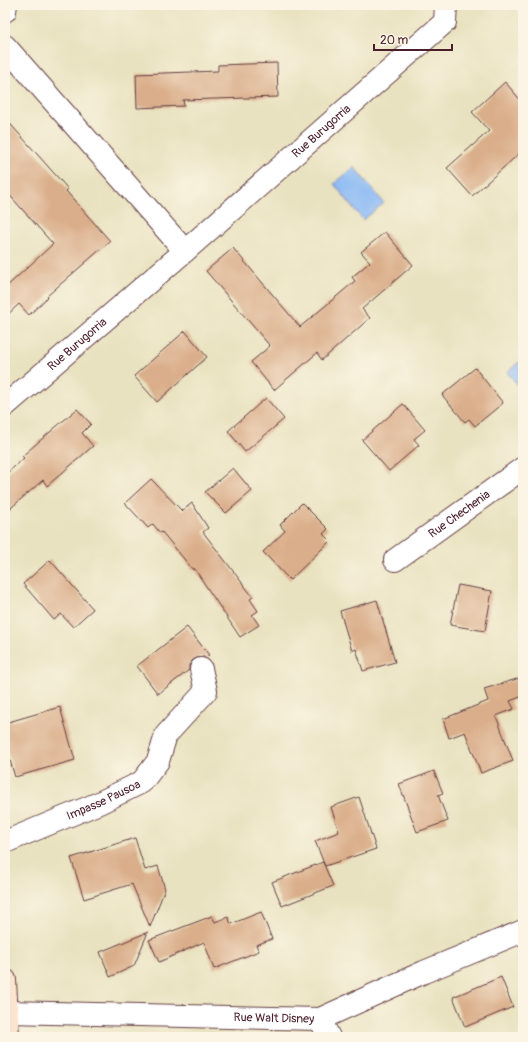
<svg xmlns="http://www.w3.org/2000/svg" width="528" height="1042" font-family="Pangolin,sans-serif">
<rect width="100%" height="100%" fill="#fcf5e5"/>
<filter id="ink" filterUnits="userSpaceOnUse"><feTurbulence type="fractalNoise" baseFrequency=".025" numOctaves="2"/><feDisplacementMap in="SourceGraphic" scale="8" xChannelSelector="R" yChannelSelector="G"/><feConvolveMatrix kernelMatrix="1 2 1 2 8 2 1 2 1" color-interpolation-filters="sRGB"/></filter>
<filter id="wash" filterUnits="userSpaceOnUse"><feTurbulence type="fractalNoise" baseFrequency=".012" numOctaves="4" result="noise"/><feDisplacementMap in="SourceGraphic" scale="16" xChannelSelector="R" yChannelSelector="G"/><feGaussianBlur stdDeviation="0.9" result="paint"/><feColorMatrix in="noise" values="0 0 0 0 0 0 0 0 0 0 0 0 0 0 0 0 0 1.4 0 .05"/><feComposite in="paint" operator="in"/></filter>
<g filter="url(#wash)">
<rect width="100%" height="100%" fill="#e9e2c0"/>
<!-- water -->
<g fill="#89b9f5" stroke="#6a6c90">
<path d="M354,167L384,203L363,220L334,184Z"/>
<path d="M519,362L523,367V392L507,372Z"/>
</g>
<g id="blocks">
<!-- building -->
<g fill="#daae8a">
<path d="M277,63L278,97L183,100L184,106L137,108L136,74L218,71V65Z"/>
<path d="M505,82L523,103V150L472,196L447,168L489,131L472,112Z"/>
<path d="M5,118L68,189L66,191L110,241L47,296L48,297L29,315L19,304L5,317V288L53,244L5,190Z"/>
<path d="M385,232L413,265L362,309L370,318L322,360L317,353L274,390L251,362L270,346L206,271L233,248L300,327L355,281L352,277L370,262L361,252Z"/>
<path d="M185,331L207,357L157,402L134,376Z"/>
<path d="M475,368L503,403L475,426L469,419L465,422L442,395Z"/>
<path d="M266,398L284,419L245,452L228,431Z"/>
<path d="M403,404L425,430L414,439L419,445L389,471L362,440Z"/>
<path d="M77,409L91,424L82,433L93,446L47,486L43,480L5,513V475L24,458L22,456Z"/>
<path d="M233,468L252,491L226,513L205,492Z"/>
<path d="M151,479L182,511L192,503L208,528L203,532L253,597L250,599L258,611L252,615L259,625L240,637L194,568L193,570L162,532L160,533L153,524L148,528L125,503Z"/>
<path d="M302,503L328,529L323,534L330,541L290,580L263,552L285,531L280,525Z"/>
<path d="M50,560L93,609L73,627L61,614L54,620L23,584Z"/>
<path d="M458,585L492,591L485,631L450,625Z"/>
<path d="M377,600L395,662L363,671L356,649L352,651L340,611Z"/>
<path d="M187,627L209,655L205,657H199L193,660L189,665V670L158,694L137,666Z"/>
<path d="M523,677V696L510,701L514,709L496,716L513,761L481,773L465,732L449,738L443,719L488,701L484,689Z"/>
<path d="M60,707L75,760L15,777L5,743V723Z"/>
<path d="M434,771L443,793L438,795L448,821L417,832L399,784Z"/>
<path d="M359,797L376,849L325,866L315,841L339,832L331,807Z"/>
<path d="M135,838L145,870L158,866L165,889L150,927L132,884L84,899L71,858Z"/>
<path d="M323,862L333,886L282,906L272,882Z"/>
<path d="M261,912L272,939L256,945L259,951L214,969L204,942L159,962L149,940L212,916L215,922L228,917L231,924Z"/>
<path d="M148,932L134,966L110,977L100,952Z"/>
<path d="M501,977L513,1007L465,1027L453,997Z"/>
</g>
</g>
</g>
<g filter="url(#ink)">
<use href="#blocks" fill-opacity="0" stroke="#623c41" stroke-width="1"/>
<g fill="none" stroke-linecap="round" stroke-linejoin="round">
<!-- street casing -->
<g stroke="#623c41" stroke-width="24">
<g id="street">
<path d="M5,11L6,5"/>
<path d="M5,46L185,251"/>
<path id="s1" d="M5,406L185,251L445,22L446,5"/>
<path id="s2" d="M395,560L523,468"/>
<path id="s3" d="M5,842L99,803L142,782L158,761L166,735L206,691L201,669"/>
<path id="s4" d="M7,1012L320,1019L424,972L523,931"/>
<path d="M320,1019L329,1037"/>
</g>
</g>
<!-- secondary casing -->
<g stroke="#623c41" stroke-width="24">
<path id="secondary" d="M5,980L8,1037"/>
</g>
<!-- street -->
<use href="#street" stroke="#fff" stroke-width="22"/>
<!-- secondary -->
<use href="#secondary" stroke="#fce5d0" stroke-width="22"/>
</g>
</g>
<g text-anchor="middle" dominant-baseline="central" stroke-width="4" stroke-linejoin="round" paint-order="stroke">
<!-- street labels -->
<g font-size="12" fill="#4a1f2b" stroke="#fcf5e5">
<text stroke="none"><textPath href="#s1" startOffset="419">Rue Burugorria</textPath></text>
<text stroke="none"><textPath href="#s1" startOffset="95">Rue Burugorria</textPath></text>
<text stroke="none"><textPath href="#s2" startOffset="79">Rue Chechenia</textPath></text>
<text stroke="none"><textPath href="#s3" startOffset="107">Impasse Pausoa</textPath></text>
<text stroke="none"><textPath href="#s4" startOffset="267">Rue Walt Disney</textPath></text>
</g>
</g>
<!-- margin -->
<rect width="528" height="1042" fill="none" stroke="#fcf5e5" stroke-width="20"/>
<!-- scale -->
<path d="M374 44v6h78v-6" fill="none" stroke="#4a1f2b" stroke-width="2"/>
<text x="380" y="44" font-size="12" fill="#4a1f2b" stroke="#fcf5e5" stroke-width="3" paint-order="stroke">20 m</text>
</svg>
